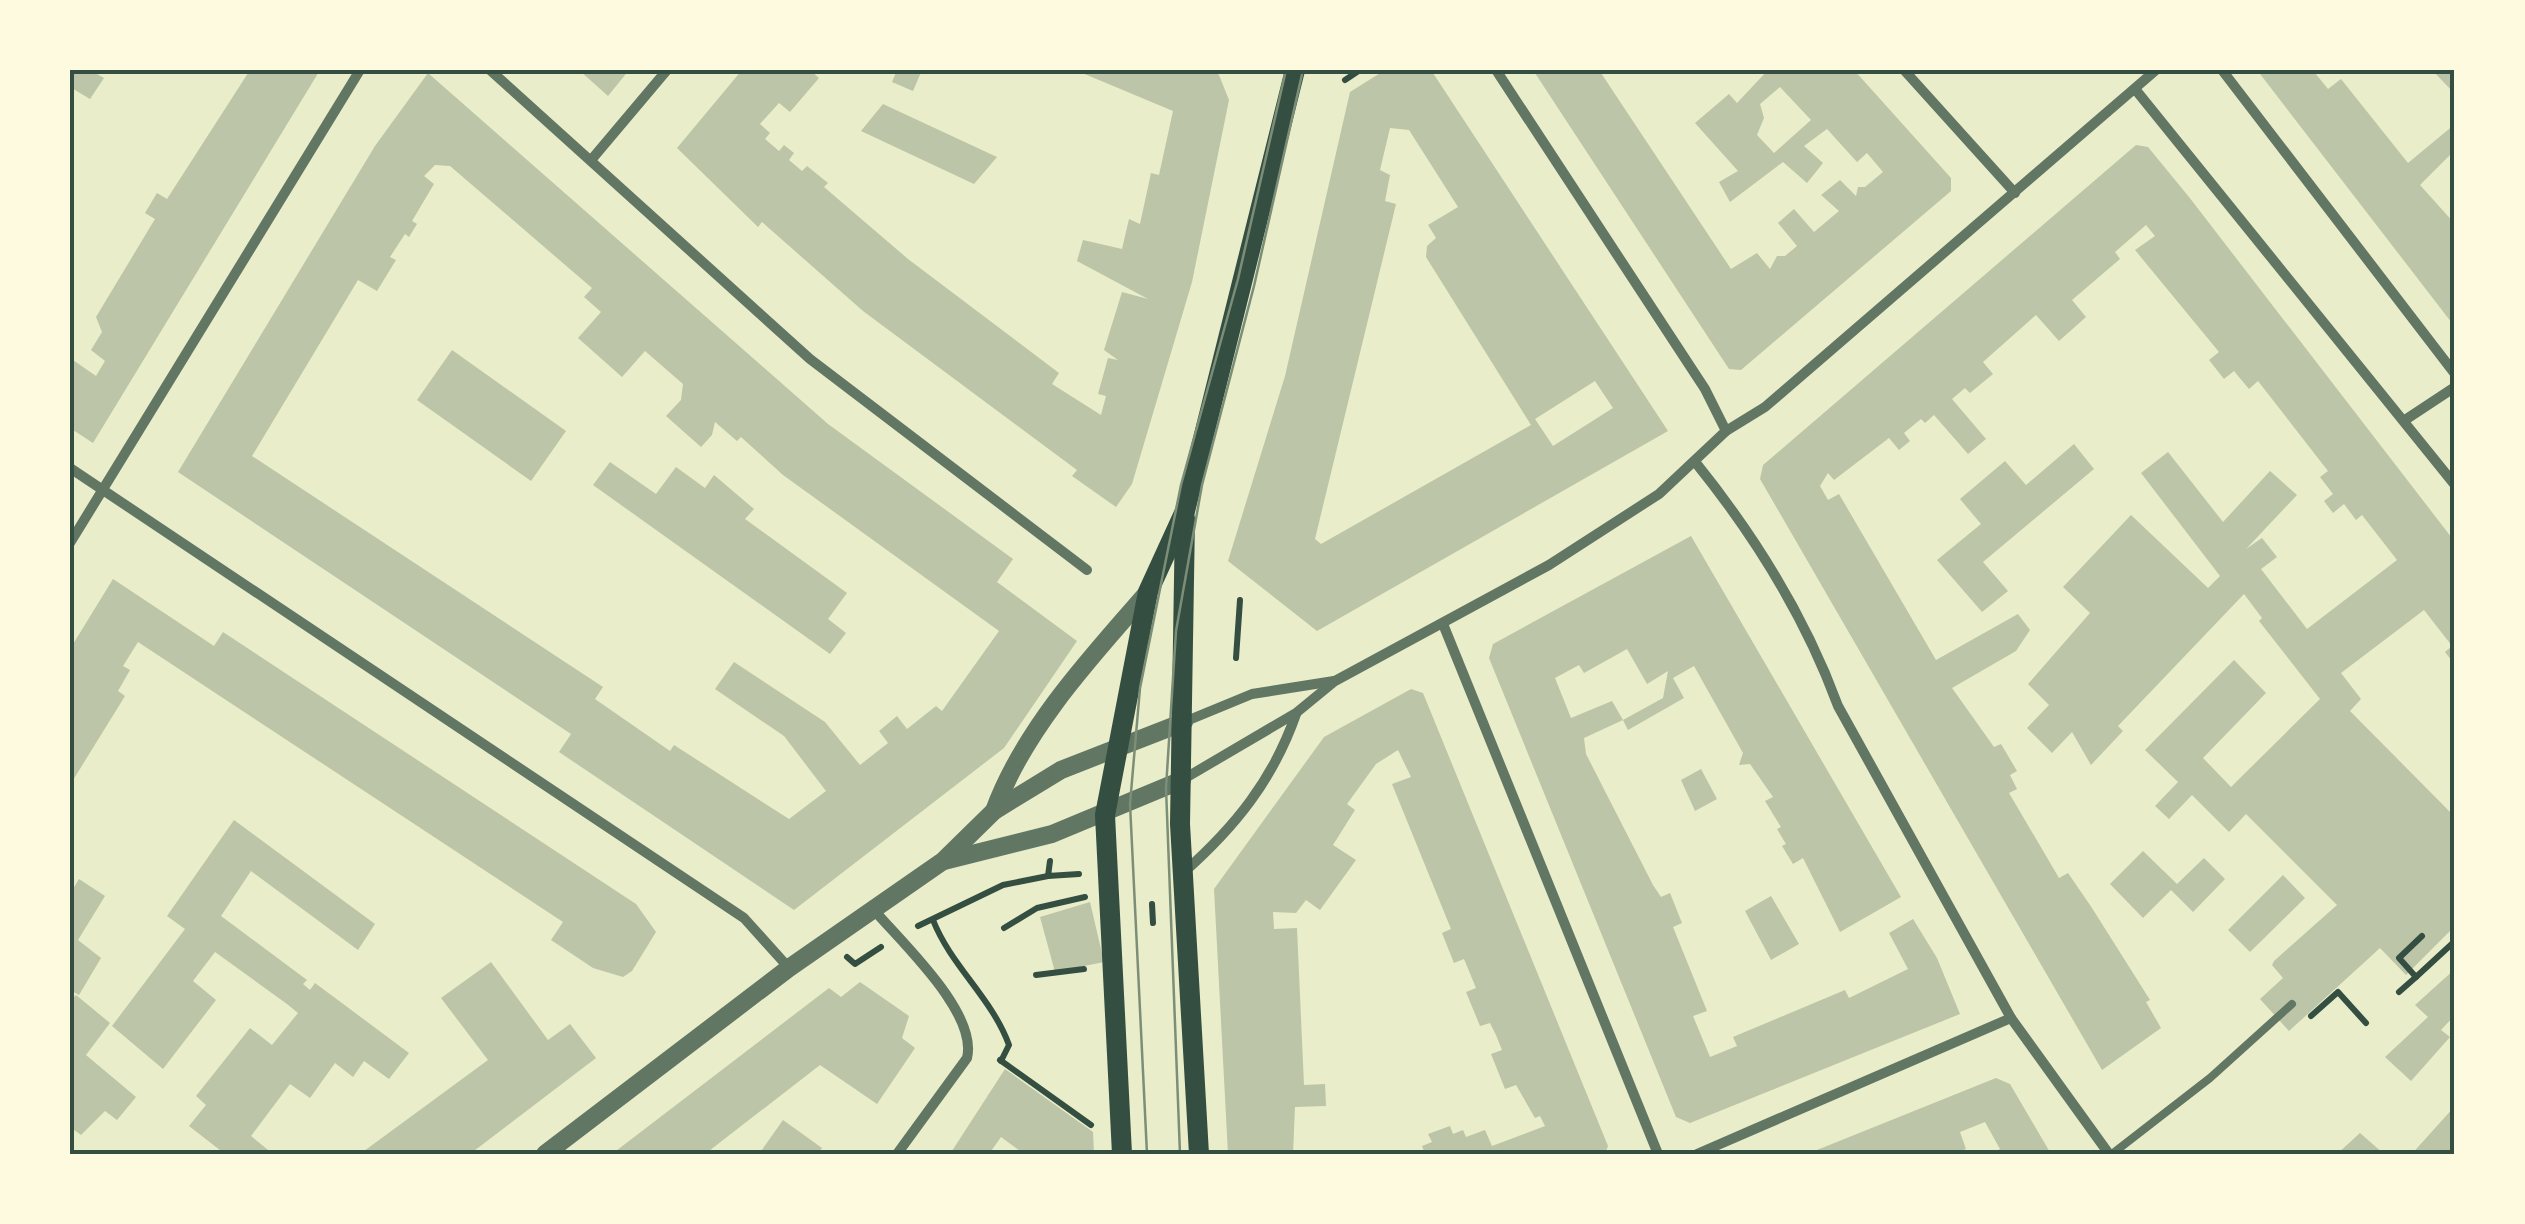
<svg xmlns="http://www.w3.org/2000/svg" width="2525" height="1224" font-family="'Space Grotesk',sans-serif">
<rect width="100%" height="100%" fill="#e9edc9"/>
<!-- building -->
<g fill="#bcc5a7" fill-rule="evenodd">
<path d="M70,70H90L104,78L90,99L70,87Z"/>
<path d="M250,70H320L93,443L70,428V358L96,376L105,361L91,350L102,332L96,317L155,219L145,213L157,193L167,199Z"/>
<path d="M579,70H629L608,96Z"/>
<path d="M742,70H810L819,78L790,112L779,103L760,124L770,133L765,139L779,151L784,145L794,153L789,160L802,171L807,166L828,183L824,187L908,259L1059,373L1052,384L1101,415L1106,396L1098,394L1108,358L1118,360L1104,350L1122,292L1148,299L1077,261L1083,240L1122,249L1129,219L1140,224L1151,173L1159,175L1173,111L1075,70H1213L1219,75L1229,100L1192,282L1132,484L1116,507L1072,476L1077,470L863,311L762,222L758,227L677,148Z"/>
<path d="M897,70H922L913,91L892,82Z"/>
<path d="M1385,70H1431L1668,431L1317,631L1228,561L1285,376L1350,92ZM1390,128L1409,130L1458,207L1428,225L1436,238L1427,246L1426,257L1531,425L1321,544L1315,539L1396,204L1385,201L1390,175L1380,170ZM1595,381L1613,408L1553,446L1535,419Z"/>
<path d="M1533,70H1599L1731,269L1757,253L1770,269L1777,256H1785L1797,246L1778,223L1794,209L1814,232L1839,211L1821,195L1840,180L1856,196L1858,187H1865L1883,172L1867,153L1857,162L1827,129L1804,146L1823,163L1807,183L1783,162L1730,202L1719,182L1738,171L1695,123L1729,94L1737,103L1768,70H1854L1951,178V191L1741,370L1729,369ZM1780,87L1811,120L1774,153L1757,135L1764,118L1760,104Z"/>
<path d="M2257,70H2319L2315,73L2328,89L2341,79L2408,163L2455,124V150L2420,185L2455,224V327Z"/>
<path d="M2432,70H2455V94Z"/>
<path d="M428,73L828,424L1013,559L997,582L1077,641L1004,748L794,910L559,752L571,734L178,472L375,146ZM435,165L450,166L592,288L584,297L601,312L578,338L622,377L645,351L683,384L681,400L666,416L701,447L712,435L715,422L737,441L741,437L783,475L999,631L942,711L936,706L907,729L897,716L879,731L888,743L860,765L825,722L734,662L715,689L784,736L826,791L789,819L674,745L670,751L595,699L603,687L252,456L358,280L377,291L396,260L390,257L405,234L409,237L417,224L412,221L434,184L424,176Z"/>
<path d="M883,104L997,157L974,184L861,131Z"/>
<path d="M2136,145L2148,147L2189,197L2455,542V665L2445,652L2452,646L2424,610L2341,673L2361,699L2350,711L2455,817V926L2406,975L2380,948L2289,1031L2260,999L2283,978L2272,965L2274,961L2337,905L2246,814L2229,832L2192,795L2169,819L2155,806L2178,782L2145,750L2234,660L2266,693L2203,758L2231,787L2320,699L2259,621L2262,618L2244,594L2118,726L2123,731L2091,765L2072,732L2052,753L2027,728L2049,705L2028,684L2090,613L2063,587L2131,515L2208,588L2220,576L2141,473L2168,452L2223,522L2270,471L2297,495L2246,549L2262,538L2277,557L2261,569L2307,629L2397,560L2362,515L2356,520L2344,504L2333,513L2324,501L2333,494L2320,477L2328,471L2258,381L2249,389L2234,371L2224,379L2209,360L2219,352L2135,250L2155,236L2146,225L2115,252L2120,259L2072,300L2086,317L2059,341L2036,315L1983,362L1993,374L1970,393L1965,388L1952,399L1986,439L1968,454L1934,415L1925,423L1921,419L1904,433L1910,441L1899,450L1889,438L1834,480L1828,473L1820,486L1828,500L1839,494L1936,660L2018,614L2030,630L2016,651L1952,688L1994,747L2001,744L2017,771L2010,775L2017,789L2009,793L2059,878L2068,873L2092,908L2150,1000L2146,1002L2161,1028L2102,1070L1760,479L1763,465Z"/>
<path d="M452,350L566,431L531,481L417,400Z"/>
<path d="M2074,444L2094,469L1983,562L2008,591L1982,612L1937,560L1981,524L1960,499L2005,461L2026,485Z"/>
<path d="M610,462L656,494L676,467L705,488L714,475L754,509L745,519L847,593L828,619L846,633L830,654L593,485Z"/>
<path d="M1691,536L1901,897L1840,932L1803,858L1793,864L1782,846L1786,844L1777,829L1781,827L1765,801L1773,797L1750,764L1739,765L1743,753L1694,666L1673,678L1684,698L1628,730L1623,720L1663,698L1668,671L1647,684L1627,649L1584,673L1579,665L1555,678L1571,718L1612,701L1623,720L1584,738L1586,754L1653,885L1661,897L1670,893L1682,923L1673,927L1707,1011L1693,1016L1710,1057L1737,1046L1733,1037L1845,990L1849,998L1908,969L1889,933L1913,919L1937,958L1960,1014L1690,1123L1676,1117L1489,658L1493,644Z"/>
<path d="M113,579L214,646L223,632L636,904L656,932L632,971L623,977L593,968L551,940L563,922L138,642L123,666L130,670L118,691L125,696L70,785V649Z"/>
<path d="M1411,689L1423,693L1608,1146L1605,1154H1425L1422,1146L1432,1142L1428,1134L1450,1126L1453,1134L1463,1130L1466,1137L1485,1130L1492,1146L1545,1126L1540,1116L1535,1118L1516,1085L1505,1089L1491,1054L1502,1050L1496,1035L1490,1023L1480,1026L1466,992L1476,988L1464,959L1454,963L1442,933L1451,929L1392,784L1411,777L1398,750L1376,764L1347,804L1355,810L1333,845L1356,860L1320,910L1306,900L1296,913L1273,912L1274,929L1297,928L1304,1085L1325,1084L1326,1106L1295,1107L1293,1154H1228L1214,889L1324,737Z"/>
<path d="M1701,769L1717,799L1695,811L1681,780Z"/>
<path d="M234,820L375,924L358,950L251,871L221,916L307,980L303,984L310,990L315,983L409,1053L389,1079L364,1061L353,1077L335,1063L310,1098L290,1084L251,1136L273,1154H225L189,1126L206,1105L196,1096L250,1028L272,1045L298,1013L287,1004L215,952L193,981L216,1000L163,1069L112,1026L185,929L167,916Z"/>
<path d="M2143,851L2177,884L2204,858L2225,879L2193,912L2171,890L2143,918L2110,884Z"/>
<path d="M2283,875L2305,898L2250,952L2228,930Z"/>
<path d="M79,879L105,896L78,940L101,958L79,995L70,990V894Z"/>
<path d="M1771,896L1799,944L1771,960L1745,911Z"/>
<path d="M1090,902L1104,962L1055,972L1040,917Z"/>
<path d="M491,962L548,1040L570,1024L596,1058L470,1154H360L488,1060L441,998Z"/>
<path d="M2455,969V1015L2441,1030L2450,1037L2411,1081L2385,1057L2428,1017L2415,1005Z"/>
<path d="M860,982L909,1016L902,1038L915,1048L877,1104L820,1065L705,1154H612L829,988L841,997Z"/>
<path d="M76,995L110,1023L86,1055L136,1097L117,1120L105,1111L81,1135L70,1127V1001Z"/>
<path d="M1005,1069L1093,1132L1094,1154H1024L1001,1137L989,1154H950Z"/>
<path d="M1996,1078L2010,1084L2051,1154H1991L2000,1149L1985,1122L1960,1132L1966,1149L1953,1154H1807Z"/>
<path d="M2455,1106V1154H2412L2418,1147Z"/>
<path d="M783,1120L822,1148L818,1154H759Z"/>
<path d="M2360,1133L2384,1154H2337Z"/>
</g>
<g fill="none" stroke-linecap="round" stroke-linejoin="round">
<!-- path -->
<g stroke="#344e41" stroke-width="6">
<path d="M1345,80L1360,70"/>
<path d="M1236,658L1240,600"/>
<path d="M1050,861L1048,876L1079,874"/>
<path d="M1152,904L1153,923"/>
<path d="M933,920C951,966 992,998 1009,1045L1001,1061"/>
<path d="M918,926L1003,885L1048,876"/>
<path d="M1004,928L1037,908L1085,897"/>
<path d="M847,957L855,964L881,947"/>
<path d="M1036,975L1084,969"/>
<path d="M2416,977L2455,941"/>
<path d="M2399,992L2416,977L2399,958L2422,936"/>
<path d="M2311,1016L2338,992L2366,1023"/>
<path d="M1000,1060L1091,1125"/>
</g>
<!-- service -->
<path stroke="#617663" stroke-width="8" d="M2112,1154L2210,1078L2292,1004"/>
<!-- minor -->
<g stroke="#617663" stroke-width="10">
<path d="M490,70L810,359L1087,570"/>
<path d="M1496,70L1705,389L1726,431"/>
<path d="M1904,70L2015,193"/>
<path d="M2222,70L2455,374"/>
<path d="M2135,89L2455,485"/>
<path d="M592,159L667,70"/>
<path d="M2405,420L2455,387"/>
<path d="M1696,463C1754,535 1806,619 1838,706L2011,1018L2109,1154"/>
<path d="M70,468L744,918L789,968"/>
<path d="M70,543L360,70"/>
<path d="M1443,624L1658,1154"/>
<path d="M1184,722L1252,694L1334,681"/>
<path d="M1182,780L1296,713L1335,681L1549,565L1659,494L1726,431L1765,407L2156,70"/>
<path d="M1183,873C1235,827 1273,780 1296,714"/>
<path d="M874,910C903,944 978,1013 967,1058L897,1154"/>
<path d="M1697,1154L2011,1018"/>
</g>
<!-- tertiary -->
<g stroke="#617663" stroke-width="18">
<path d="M994,811C1024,729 1091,657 1148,592"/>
<path d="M944,861L1052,834L1182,780"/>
<path d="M545,1154L789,968L943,861L994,811L1061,770L1184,722"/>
</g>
<!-- secondary -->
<g stroke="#344e41" stroke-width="20">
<path d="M1185,518L1180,824L1199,1154"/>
<path d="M1122,1154L1105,815L1148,592L1185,511L1295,70"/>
</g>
<!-- tram -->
<g stroke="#7c8e77" stroke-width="2.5">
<path d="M1147,1154L1130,804L1140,688L1181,485L1238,279L1286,70"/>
<path d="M1180,1154L1166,788L1176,631L1202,485L1254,286L1303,70"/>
</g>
</g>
<!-- border -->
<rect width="2525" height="1224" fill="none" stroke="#fefae0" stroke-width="145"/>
<rect x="72" y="72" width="2380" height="1080" fill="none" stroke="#344e41" stroke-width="4"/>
</svg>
